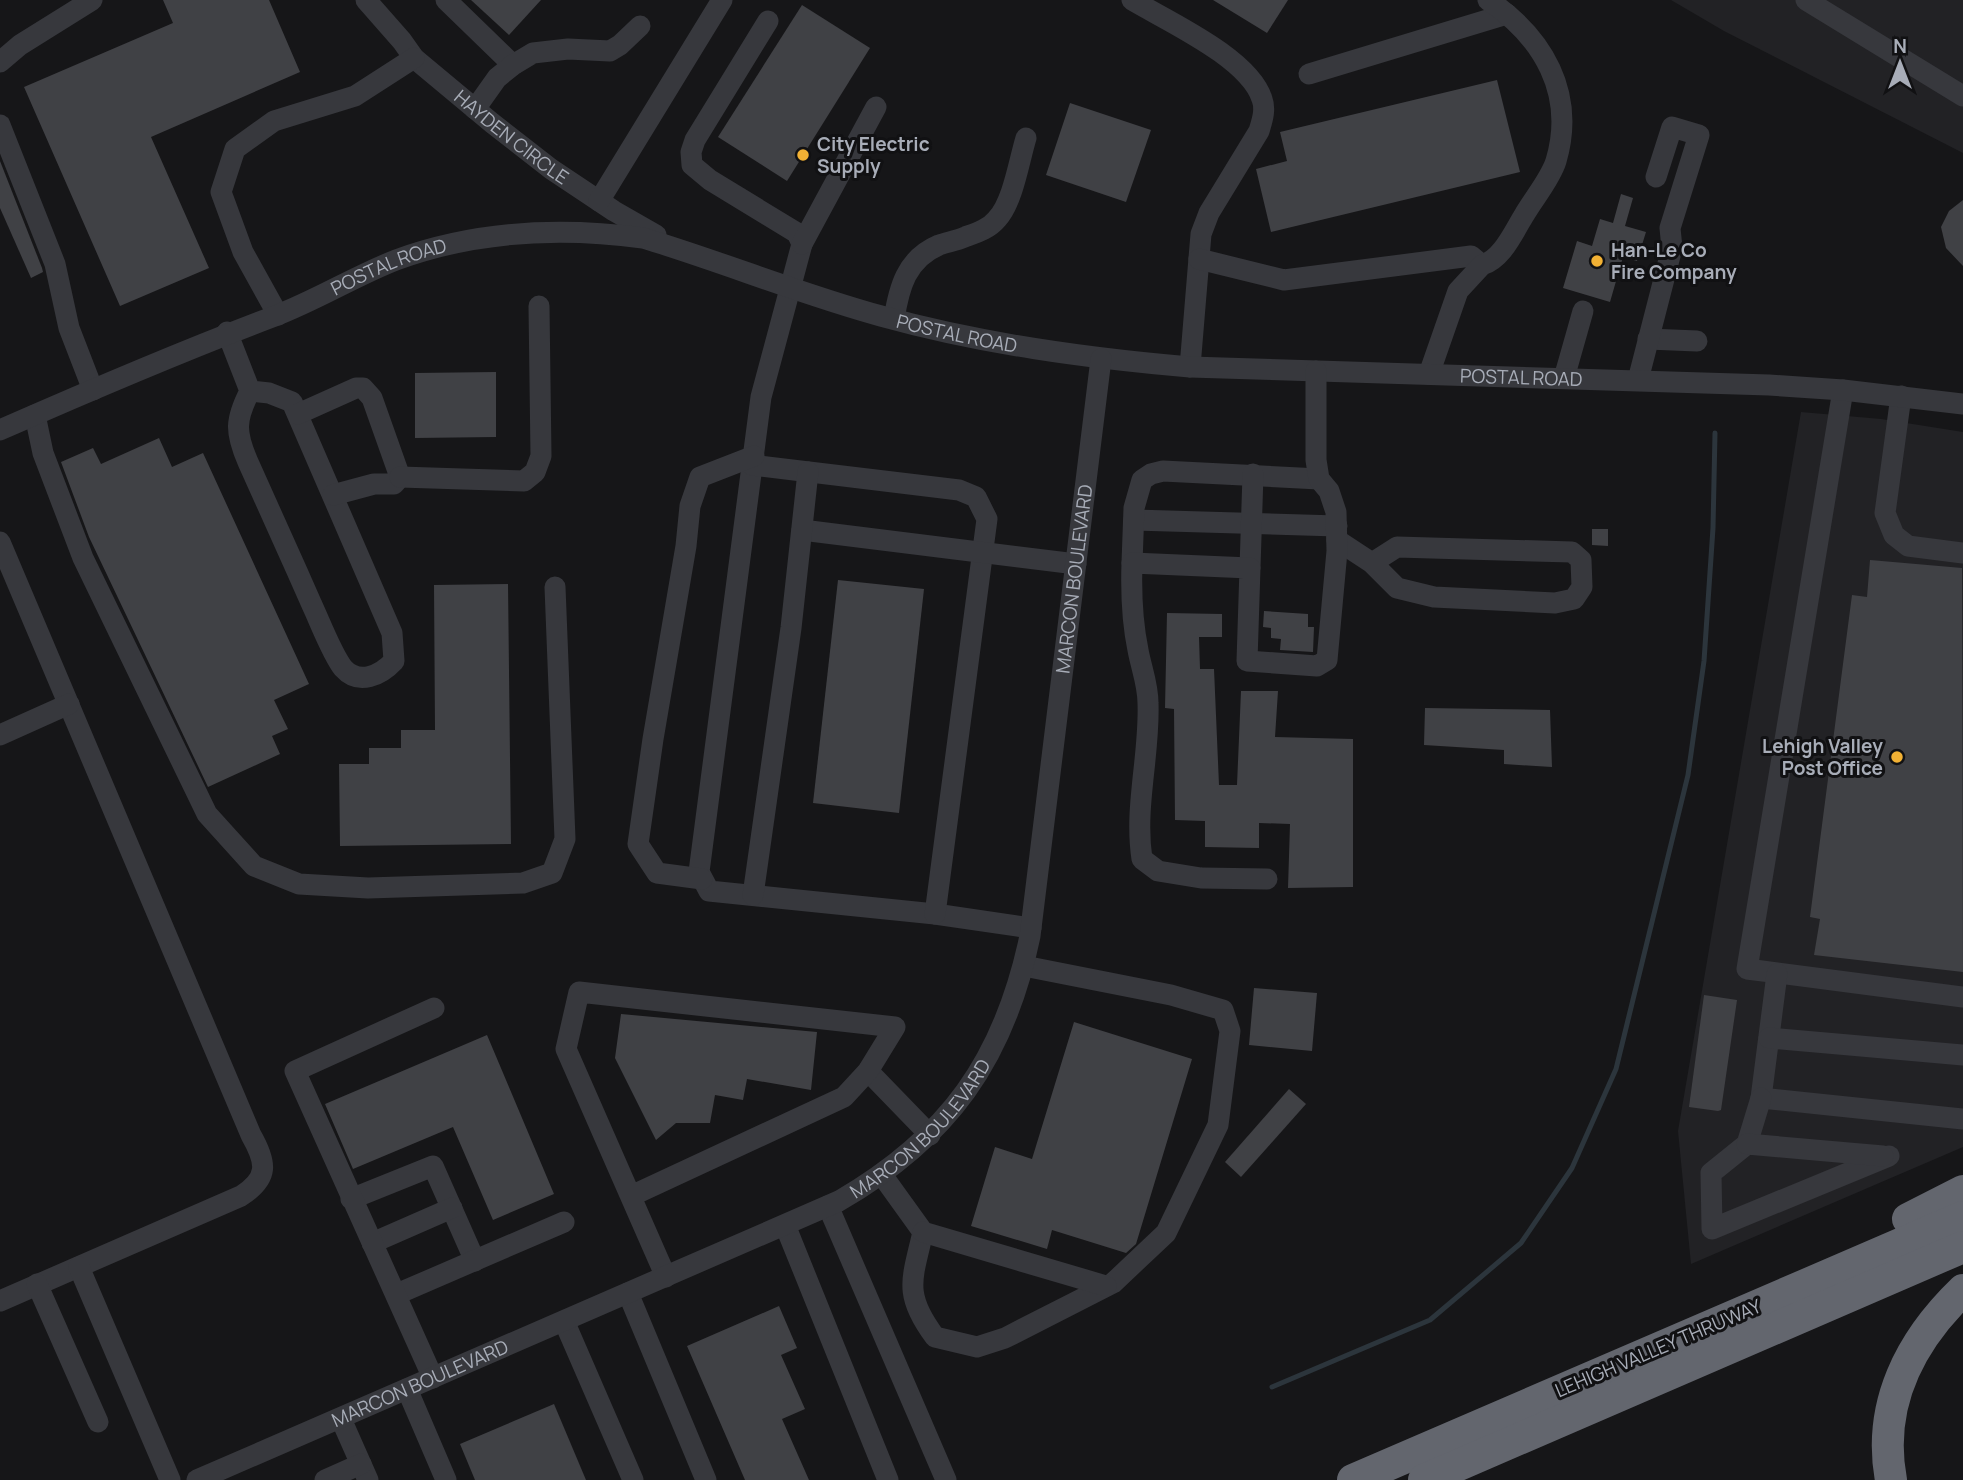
<svg xmlns="http://www.w3.org/2000/svg" width="1963" height="1480" font-family="Manrope,sans-serif">
<rect width="100%" height="100%" fill="#161618"/>
<!-- built -->
<g fill="#222225">
<path d="M1671,0H1963V153L1724,31Z"/>
<path d="M1801,412L1881,419L1963,432V1147L1691,1264L1678,1131Z"/>
</g>
<g fill="none" stroke-linecap="round" stroke-linejoin="round">
<!-- stream -->
<path stroke="#2c353c" stroke-width="5" d="M1272,1387L1430,1320L1521,1243L1572,1168L1616,1069L1688,775L1704,661L1713,528L1715,433"/>
</g>
<!-- building -->
<g fill="#404145">
<path d="M163,0H269L300,72L151,137L209,268L120,306L24,87L173,23Z"/>
<path d="M471,0H541L509,35Z"/>
<path d="M1213,0H1288L1267,33Z"/>
<path d="M802,5L870,48L787,181L718,137Z"/>
<path d="M1497,80L1520,172L1271,232L1256,169L1287,161L1280,132Z"/>
<path d="M1070,103L1151,130L1126,202L1046,175Z"/>
<path d="M0,161L42,268L43,272L31,278L0,208Z"/>
<path d="M1621,194L1633,198L1625,226L1646,232L1637,261L1623,257L1610,302L1563,288L1577,241L1592,246L1600,219L1613,223Z"/>
<path d="M1963,200V266L1946,248L1941,227L1949,211Z"/>
<path d="M496,372V437L415,438V373Z"/>
<path d="M159,438L172,467L203,453L309,684L274,700L288,729L272,736L280,754L208,787L89,537L61,462L93,448L101,464Z"/>
<path d="M1592,529H1608V546L1592,545Z"/>
<path d="M1870,560L1962,568L1963,972L1814,955L1820,919L1810,917L1852,595L1867,597Z"/>
<path d="M838,580L924,589L899,813L813,803Z"/>
<path d="M508,584L511,844L340,846L339,764H369V748H401V730H435L434,585Z"/>
<path d="M1264,611L1308,614V627H1314L1313,652L1280,650L1281,639L1271,638V628L1263,627Z"/>
<path d="M1167,613L1222,614V637H1199L1200,669H1214L1219,785H1237L1241,691H1278L1275,737L1353,739V887L1288,888L1290,824L1259,823V848L1205,847V821L1175,820L1174,709L1165,708Z"/>
<path d="M1425,708L1550,710L1552,767L1504,764V750L1424,745Z"/>
<path d="M1254,988L1317,993L1312,1051L1249,1045Z"/>
<path d="M1704,995L1737,1000L1721,1110L1718,1111L1689,1107Z"/>
<path d="M621,1014L817,1032L811,1090L747,1079L743,1100L715,1095L710,1123H676L656,1140L615,1058Z"/>
<path d="M1074,1022L1192,1059L1136,1244L1126,1253L1052,1230L1047,1249L971,1226L995,1147L1032,1159Z"/>
<path d="M487,1035L554,1194L493,1220L453,1127L353,1169L325,1104Z"/>
<path d="M1289,1089L1306,1104L1241,1177L1225,1162Z"/>
<path d="M779,1306L797,1348L781,1355L805,1409L782,1419L809,1480H745L687,1346Z"/>
<path d="M554,1404L586,1480H475L460,1444Z"/>
</g>
<g fill="none" stroke-linecap="round" stroke-linejoin="round">
<!-- minor -->
<g stroke="#37383d" stroke-width="21">
<path id="s1" d="M366,0L402,41L414,58L492,123L551,169L614,211L656,235"/>
<path d="M446,0L513,65"/>
<path d="M1132,0C1169,22 1249,58 1262,99C1266,110 1262,121 1259,131L1209,213L1201,234L1190,367"/>
<path d="M1806,0L1963,96"/>
<path d="M768,21L695,140L691,152L692,165L710,180L797,233L802,244L761,397L699,872L709,891L935,914L1031,928"/>
<path d="M0,62L20,45L92,0"/>
<path d="M1309,74L1507,14"/>
<path d="M475,109L497,78L513,65L533,53L568,49L610,51L620,45L640,26"/>
<path d="M0,125L55,264L69,328L93,390"/>
<path d="M599,201L722,0"/>
<path d="M802,244L876,107"/>
<path d="M1199,259L1284,280L1471,256L1482,265"/>
<path d="M278,315L243,252L221,192L235,149L274,121L355,96L414,58"/>
<path d="M894,319C899,288 906,259 939,245C947,242 956,241 965,237C976,233 989,229 997,219C1013,202 1019,161 1026,138"/>
<path d="M227,332L250,391C235,420 235,432 248,462C269,509 291,557 312,605C320,622 332,654 343,668C359,686 381,675 394,661L392,633L292,402L269,393L250,391"/>
<path d="M1648,339L1697,341"/>
<path d="M1429,374L1458,291L1482,265C1502,259 1513,233 1523,217C1533,199 1550,180 1556,161C1576,93 1543,37 1488,0"/>
<path d="M1564,378L1583,311"/>
<path d="M1638,380L1672,248L1670,228L1699,135L1672,127L1656,177"/>
<path d="M1843,390L1747,969L1963,997"/>
<path d="M1901,396L1885,513L1894,535L1908,546L1963,553"/>
<path d="M298,414L356,388H363L372,398L400,477L394,484H374L333,495"/>
<path d="M35,415L43,453L83,558L207,814L254,866L299,884L368,888L523,883L552,873L565,839L555,587"/>
<path id="s2" d="M0,430C91,390 182,351 275,316C317,300 355,276 396,260C475,231 560,227 643,238C723,262 800,294 881,316C982,344 1085,358 1190,367L1769,385L1843,390L1963,404"/>
<path d="M752,465L959,490L976,497L987,519L935,914"/>
<path d="M400,477L524,481L535,472L541,456L539,306"/>
<path d="M1134,520L1337,526"/>
<path d="M802,530L1076,564"/>
<path d="M1337,540L1372,563L1397,588L1434,597L1555,603L1574,599L1582,587L1581,560L1572,552L1397,547L1372,563"/>
<path d="M0,542L251,1135C267,1163 269,1178 241,1196L0,1301"/>
<path d="M1132,563L1134,508L1142,480L1151,474L1163,471L1319,479"/>
<path d="M1250,568L1253,474"/>
<path d="M0,735L69,704"/>
<path d="M702,879L657,873L638,844L653,739L686,546L690,506L700,477L754,456"/>
<path d="M1267,879L1201,878L1158,871L1142,859C1134,807 1150,755 1148,703C1148,684 1141,667 1138,650C1132,621 1131,592 1132,563L1250,568L1247,661L1317,666L1327,660L1337,551L1336,512L1329,491L1319,479L1316,460V371"/>
<path d="M753,895L791,628L808,472"/>
<path d="M1777,974L1761,1098L1963,1119"/>
<path d="M1769,1038L1963,1055"/>
<path d="M868,1071L930,1135"/>
<path d="M1761,1098L1747,1144L1711,1173L1712,1229L1889,1156"/>
<path d="M1747,1144L1883,1156"/>
<path d="M882,1175L923,1232C912,1280 903,1294 935,1337L977,1347L1005,1338L1113,1283L1166,1233L1218,1125L1230,1031L1223,1010L1171,995L1024,966"/>
<path d="M631,1196L844,1097L868,1071L895,1027L579,992L566,1049L666,1277"/>
<path d="M351,1199L433,1166L475,1261"/>
<path d="M828,1206L946,1480"/>
<path d="M785,1225L888,1480"/>
<path d="M923,1232L1106,1286"/>
<path d="M372,1243L452,1208"/>
<path d="M79,1267L170,1480"/>
<path d="M37,1284L98,1422"/>
<path d="M628,1293L706,1480"/>
<path d="M397,1294L564,1222"/>
<path d="M564,1321L633,1480"/>
<path d="M433,1378L295,1071L434,1008"/>
<path d="M407,1389L446,1480"/>
<path d="M341,1419L368,1480"/>
<path id="s3" d="M197,1480L839,1201C948,1138 1004,1060 1030,936L1101,359"/>
<path d="M325,1480L361,1464"/>
</g>
<!-- highway -->
<g stroke="#63666e" stroke-width="32">
<path d="M1908,1219L1963,1191"/>
<path d="M1353,1480L1963,1217"/>
<path d="M1424,1480L1963,1247"/>
<path d="M1891,1480C1877,1405 1910,1341 1963,1290"/>
</g>
</g>
<!-- markers -->
<g fill="#f2b134" stroke="#111113" stroke-width="2.5">
<circle cx="803" cy="155" r="7"/>
<circle cx="1597" cy="261" r="7"/>
<circle cx="1897" cy="757" r="7"/>
</g>
<g text-anchor="middle" dominant-baseline="central" stroke-width="6" stroke-linejoin="round" paint-order="stroke">
<!-- street labels -->
<g font-size="19" fill="#a8adb8" stroke="#111113">
<text stroke="none"><textPath href="#s1" startOffset="201">HAYDEN CIRCLE</textPath></text>
<text stroke="none"><textPath href="#s2" startOffset="422">POSTAL ROAD</textPath></text>
<text stroke="none"><textPath href="#s2" startOffset="1010">POSTAL ROAD</textPath></text>
<text stroke="none"><textPath href="#s2" startOffset="1577">POSTAL ROAD</textPath></text>
<text stroke="none"><textPath href="#s3" startOffset="1398">MARCON BOULEVARD</textPath></text>
<text stroke="none"><textPath href="#s3" startOffset="810">MARCON BOULEVARD</textPath></text>
<text transform="translate(1658 1348) rotate(-23)">LEHIGH VALLEY THRUWAY</text>
<text stroke="none"><textPath href="#s3" startOffset="243">MARCON BOULEVARD</textPath></text>
</g>
<!-- poi labels -->
<g font-size="19" font-weight="bold" fill="#a8adb8" stroke="#111113" text-anchor="start">
<text x="817" y="144">City Electric<tspan x="817" dy="22">Supply</tspan></text>
<text x="1611" y="250">Han-Le Co<tspan x="1611" dy="22">Fire Company</tspan></text>
<text x="1883" y="746" text-anchor="end">Lehigh Valley<tspan x="1883" dy="22">Post Office</tspan></text>
</g>
</g>
<!-- north arrow -->
<g transform="translate(1900 63)" stroke="#111113" stroke-width="5" paint-order="stroke">
<path d="M0-5L12 26L0 18L-12 26Z" fill="#a8adb8"/>
<text y="-10" font-size="19" font-weight="bold" text-anchor="middle" fill="#a8adb8">N</text>
</g>
</svg>
